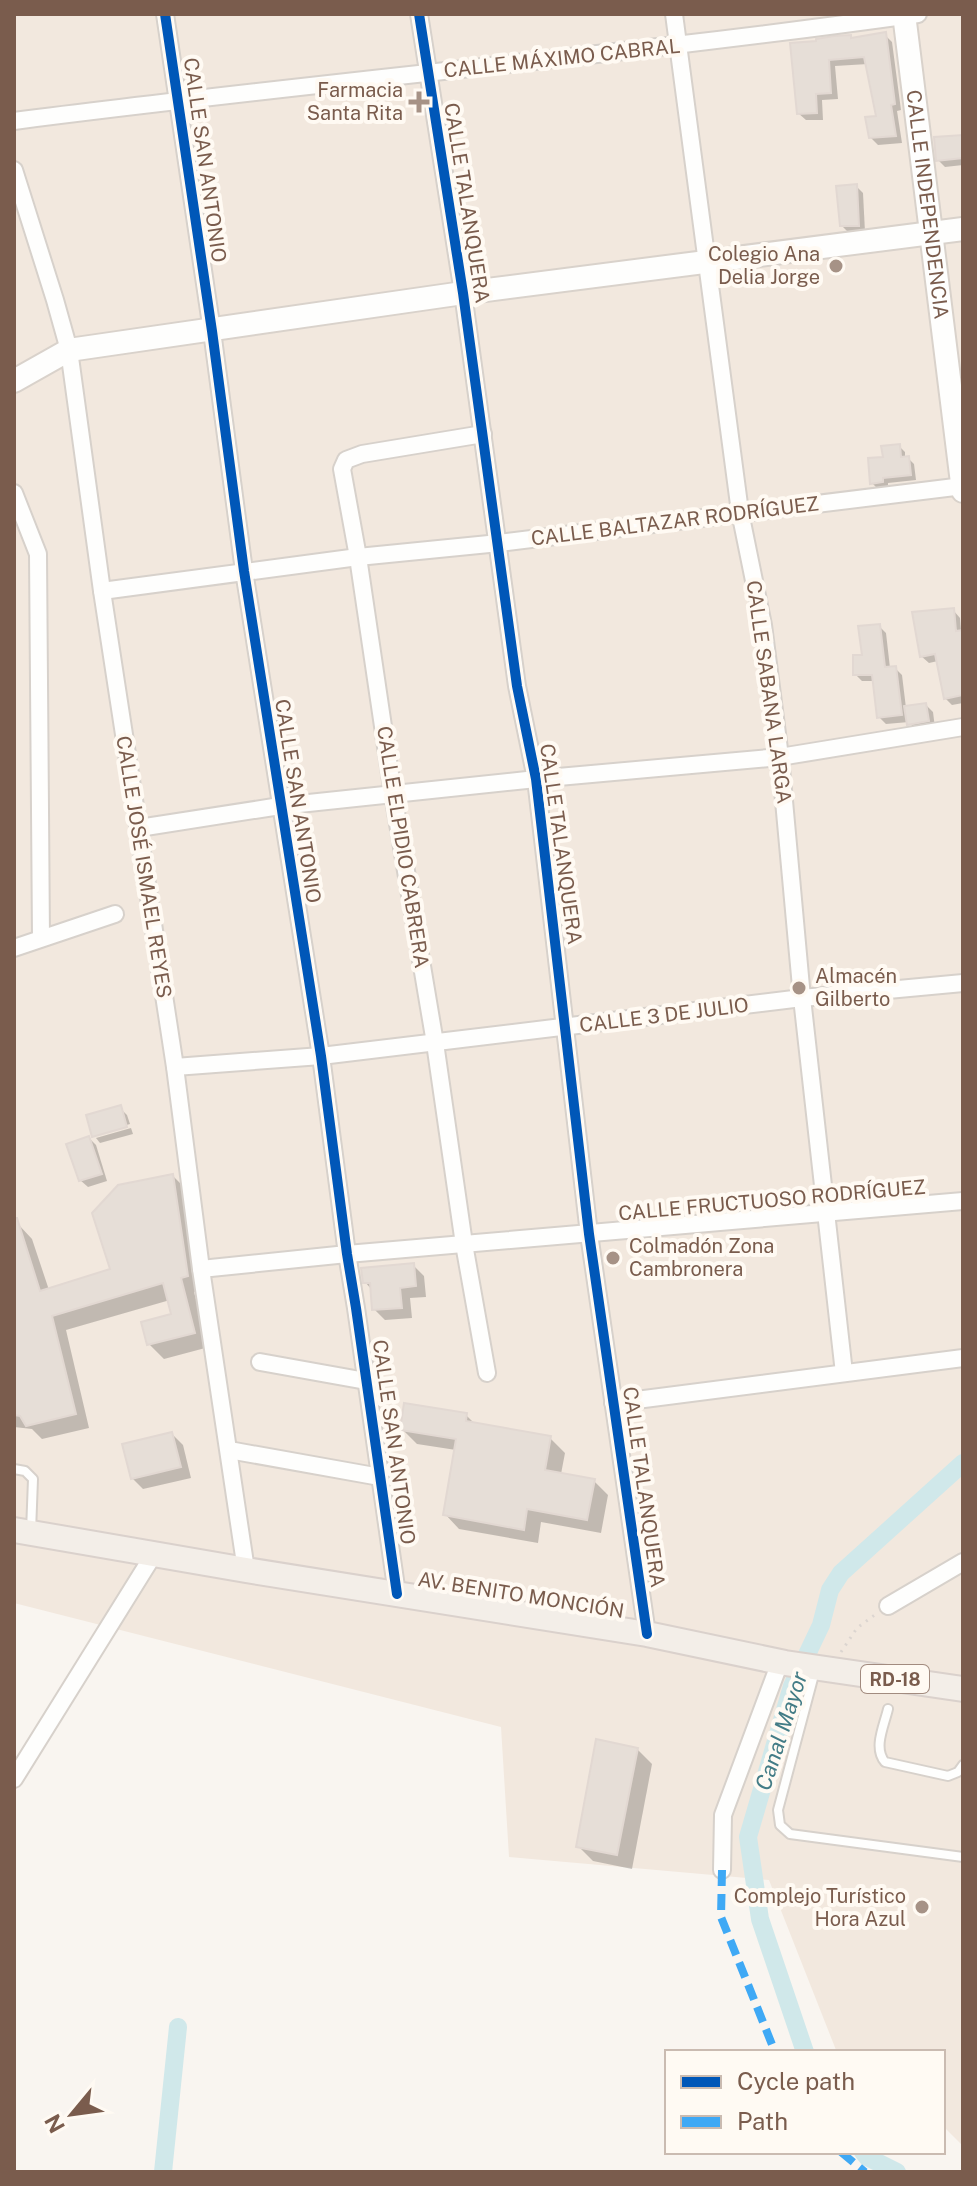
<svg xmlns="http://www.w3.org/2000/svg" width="977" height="2186" font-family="'Public Sans',sans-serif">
<rect width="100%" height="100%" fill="#f9f5f0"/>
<!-- residential -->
<path fill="#f2e8de" d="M14,14H963V2146L943,2126V2052H839L836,2050L769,1880L509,1857L501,1727L14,1603Z"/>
<!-- shadow -->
<g fill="#0003">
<path d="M885,35L892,42L901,110L897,111L902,143L878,145L870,137L879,118L868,64L835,66L838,99L822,100L823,120H806L798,113L792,45Z"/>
<path d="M963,137V165L945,167L938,160Z"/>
<path d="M856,186L863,193L865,232L849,233L842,226Z"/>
<path d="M899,446L905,452V458H908L914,464L916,480L888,483V488L878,489L872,483L885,459Z"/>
<path d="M953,610L960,618L961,632H963V703L952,705L945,698L938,661L929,663L921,656Z"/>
<path d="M879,626L886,633L890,668H895L902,675L906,708L926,705L933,712L935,728L916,731L909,722L886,724L879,717L875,681H862L855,674Z"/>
<path d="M120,1108L127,1115L130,1124L95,1134V1137L88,1117Z"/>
<path d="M131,1128L133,1134L100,1143L96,1138Z"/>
<path d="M89,1138L96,1145L107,1181L88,1187L80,1180Z"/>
<path d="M173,1176L187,1190L201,1290L194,1292L209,1347L164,1359L149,1344L174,1315L170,1300L66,1330L89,1428L42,1439L32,1429L14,1427V1225L18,1224L32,1239L49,1290L112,1271Z"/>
<path d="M413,1265L424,1276L426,1297L410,1298L412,1318L385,1320L374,1309L372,1290L365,1282Z"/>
<path d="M466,1415L476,1425L550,1438L565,1453L561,1474L594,1481L608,1495L601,1533L541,1522L538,1543L459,1529L445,1514L456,1450L417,1444L402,1429Z"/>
<path d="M172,1434L183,1445L191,1478L143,1489L132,1478Z"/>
<path d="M637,1749L652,1764L632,1869L593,1861L578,1846Z"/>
</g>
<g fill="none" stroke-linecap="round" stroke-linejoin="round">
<!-- canal -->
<g stroke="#d0e8ea" stroke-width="18">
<path d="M805,2052L760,1919L748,1837L792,1686L821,1625L830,1590L841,1573L963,1463"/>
<path d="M863,2152L867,2157L897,2172"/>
<path d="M163,2172L178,2027"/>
</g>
</g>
<!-- building -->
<g fill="#e6ded7" stroke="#e2d8d2" stroke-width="2">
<path d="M886,32L895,104L891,105L896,136L869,138L865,117L876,116L864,57L829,60L831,93L816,94L817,113L797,114L790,43L816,41V39L834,36L851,35V38Z"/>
<path d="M963,135V158L936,161L934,137Z"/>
<path d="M857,184L859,226H840L836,186Z"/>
<path d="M900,444L901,457L909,456L911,475L883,478V482L870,484L868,458L883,457L881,446Z"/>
<path d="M954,608L956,631L963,630V695L944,699L935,654L920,657L912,612Z"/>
<path d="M880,624L885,667L896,666L902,715L877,718L872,675H853V655H862L858,626Z"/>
<path d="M926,703L929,721L907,725L904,706Z"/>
<path d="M121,1105L127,1127L92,1137L86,1115Z"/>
<path d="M89,1136L102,1174L79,1181L66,1144Z"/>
<path d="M173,1174L188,1276L181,1278L195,1333L147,1345L141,1322L171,1314L163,1283L52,1316L76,1414L26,1426L20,1416L14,1415V1218H17L40,1291L110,1269L92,1213L118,1185Z"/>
<path d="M414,1263L416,1286L400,1288L402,1308L372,1310L370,1283H363L361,1268Z"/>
<path d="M404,1403L467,1413L466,1421L551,1436L545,1470L595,1479L587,1520L527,1509L524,1530L443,1515L456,1439L400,1430Z"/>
<path d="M172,1432L181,1467L131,1479L122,1444Z"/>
<path d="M596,1739L638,1748L617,1855L576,1847Z"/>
</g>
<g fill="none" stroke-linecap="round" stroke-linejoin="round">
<!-- lane casing -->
<g stroke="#d7d1cb" stroke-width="12">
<g id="lane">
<path d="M14,1469L25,1471L33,1479L31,1532"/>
<path d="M815,1671L778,1810L780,1825L790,1834L963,1857"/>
<path d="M888,1709C884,1726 873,1748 885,1762L948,1776L958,1772L963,1765"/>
</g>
</g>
<!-- street casing -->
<g stroke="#d7d1cb" stroke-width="20">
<g id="street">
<path d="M165,14L212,331L244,571L321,1056L347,1254L356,1308L397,1594"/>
<path d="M419,14L463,293L517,686L536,779L589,1234L647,1634"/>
<path d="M674,14L740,512L763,625L780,757L802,998L844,1373"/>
<path d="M14,121C315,82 618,56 918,14"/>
<path d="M14,170L55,300L69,350L102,591L175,1067L201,1269L246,1570"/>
<path d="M483,434L362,454L346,460L342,469L358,557L393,794L435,1043L464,1244L487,1373"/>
<path d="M14,493L38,554L41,938"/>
<path d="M102,591L358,557L499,543L963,486"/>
<path d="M139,828L280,806L536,779L780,757L963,727"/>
<path d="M14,948L115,914"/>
<path d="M175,1067L321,1056L802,998L963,983"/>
<path d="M201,1269L347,1254L963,1201"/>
<path d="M260,1362L366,1381"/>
<path d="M613,1403L963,1358"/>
<path d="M229,1450L380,1477"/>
<path d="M888,1606L963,1562"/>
<path d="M14,1779L154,1554"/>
<path d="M722,1870L723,1815L780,1662"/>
</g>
</g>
<!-- secondary casing -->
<g stroke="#d9d2cb" stroke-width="26">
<g id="secondary">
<path id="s1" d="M904,14L963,491"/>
<path d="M14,381L69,350L463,293L963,229"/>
</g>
</g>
<!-- primary casing -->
<g stroke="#dad1cc" stroke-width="28">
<path id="primary" d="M14,1530L246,1570L647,1634L785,1663L963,1689"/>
</g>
<!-- path -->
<path stroke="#dcd5d0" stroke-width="3" stroke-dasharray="2 6" stroke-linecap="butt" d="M841,1652L857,1628L876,1614"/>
<!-- lane -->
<use href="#lane" stroke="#fefefd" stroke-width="8"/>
<!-- street -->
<use href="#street" stroke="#fefefd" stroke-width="16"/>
<!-- secondary -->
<use href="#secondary" stroke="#fefefd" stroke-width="22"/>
<!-- primary -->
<use href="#primary" stroke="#f3eee8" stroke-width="24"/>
<!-- quiet -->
<g stroke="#3fa9f5" stroke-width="8" stroke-dasharray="16 8" stroke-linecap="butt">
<path d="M722,1870L721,1917L775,2052"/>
<path d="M841,2152L865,2172"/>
</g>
<!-- cycleway casing -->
<g stroke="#fffaf3" stroke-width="15">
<g id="cycleway">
<path d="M165,14L212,331L244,571L321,1056L347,1254L356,1308L397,1594"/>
<path d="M419,14L463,293L517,686L536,779L589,1234L647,1634"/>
</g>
</g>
<!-- cycleway -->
<use href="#cycleway" stroke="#0057b8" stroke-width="10"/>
</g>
<!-- markers -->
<g fill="#a69286" stroke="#fffaf3" stroke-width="3">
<path d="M415 90h8v8h8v8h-8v8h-8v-8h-8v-8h8z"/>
<circle cx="836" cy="266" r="8"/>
<circle cx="799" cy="988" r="8"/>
<circle cx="613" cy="1258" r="8"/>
<circle cx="922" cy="1907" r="8"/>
</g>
<g text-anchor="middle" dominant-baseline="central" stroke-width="8" stroke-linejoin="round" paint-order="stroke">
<!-- shield labels -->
<rect fill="#fffaf3" stroke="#a28b7f" stroke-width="2" x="861" y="1665" width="68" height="28" rx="6"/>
<g font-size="18" font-weight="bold" fill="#7a5c4d">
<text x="895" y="1679">RD-18</text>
</g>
<!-- street labels -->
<g font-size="20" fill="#7a5c4d" stroke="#fffaf3">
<text transform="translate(562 58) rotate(-6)">CALLE MÁXIMO CABRAL</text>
<text transform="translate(205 160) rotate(82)">CALLE SAN ANTONIO</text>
<text transform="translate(467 203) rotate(81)">CALLE TALANQUERA</text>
<text stroke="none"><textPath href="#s1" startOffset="192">CALLE INDEPENDENCIA</textPath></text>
<text transform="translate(675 521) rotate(-7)">CALLE BALTAZAR RODRÍGUEZ</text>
<text transform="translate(769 692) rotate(82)">CALLE SABANA LARGA</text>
<text transform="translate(298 801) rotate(81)">CALLE SAN ANTONIO</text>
<text transform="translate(561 844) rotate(82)">CALLE TALANQUERA</text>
<text transform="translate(403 847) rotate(81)">CALLE ELPIDIO CABRERA</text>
<text transform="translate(144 867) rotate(81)">CALLE JOSÉ ISMAEL REYES</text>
<text transform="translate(664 1015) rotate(-7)">CALLE 3 DE JULIO</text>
<text transform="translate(772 1200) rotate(-5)">CALLE FRUCTUOSO RODRÍGUEZ</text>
<text transform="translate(394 1442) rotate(82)">CALLE SAN ANTONIO</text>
<text transform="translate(644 1487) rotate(82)">CALLE TALANQUERA</text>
<text transform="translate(521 1595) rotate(9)">AV. BENITO MONCIÓN</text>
</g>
<!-- poi labels -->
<g font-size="20" fill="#7a5c4d" stroke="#fffaf3" text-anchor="end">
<text x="403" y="90">Farmacia<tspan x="403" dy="23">Santa Rita</tspan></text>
<text x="820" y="254">Colegio Ana<tspan x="820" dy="23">Delia Jorge</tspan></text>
<text x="815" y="976" text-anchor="start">Almacén<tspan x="815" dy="23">Gilberto</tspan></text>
<text x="629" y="1246" text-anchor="start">Colmadón Zona<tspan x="629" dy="23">Cambronera</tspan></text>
<text x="906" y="1896">Complejo Turístico<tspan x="906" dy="23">Hora Azul</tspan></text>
</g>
<!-- water labels -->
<g font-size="22" font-style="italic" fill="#437c86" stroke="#fffaf3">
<text transform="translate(781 1731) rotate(-72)">Canal Mayor</text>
</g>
</g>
<!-- border -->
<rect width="977" height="2186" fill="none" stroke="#7a5c4d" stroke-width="32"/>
<!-- legend -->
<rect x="665" y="2050" width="280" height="104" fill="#fffaf3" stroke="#cabbb1" stroke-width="2"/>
<rect x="681" y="2076" width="40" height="12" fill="#0057b8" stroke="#cabbb1" stroke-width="2"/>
<text x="737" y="2090" font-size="24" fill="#7a5c4d">Cycle path</text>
<rect x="681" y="2116" width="40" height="12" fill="#3fa9f5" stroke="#cabbb1" stroke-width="2"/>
<text x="737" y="2130" font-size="24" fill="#7a5c4d">Path</text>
<!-- north arrow -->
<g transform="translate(72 2114) rotate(241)" stroke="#fffaf3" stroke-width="6" paint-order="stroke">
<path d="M0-6L14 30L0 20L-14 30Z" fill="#7a5c4d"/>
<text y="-12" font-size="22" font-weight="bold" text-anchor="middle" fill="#7a5c4d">N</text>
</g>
</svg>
